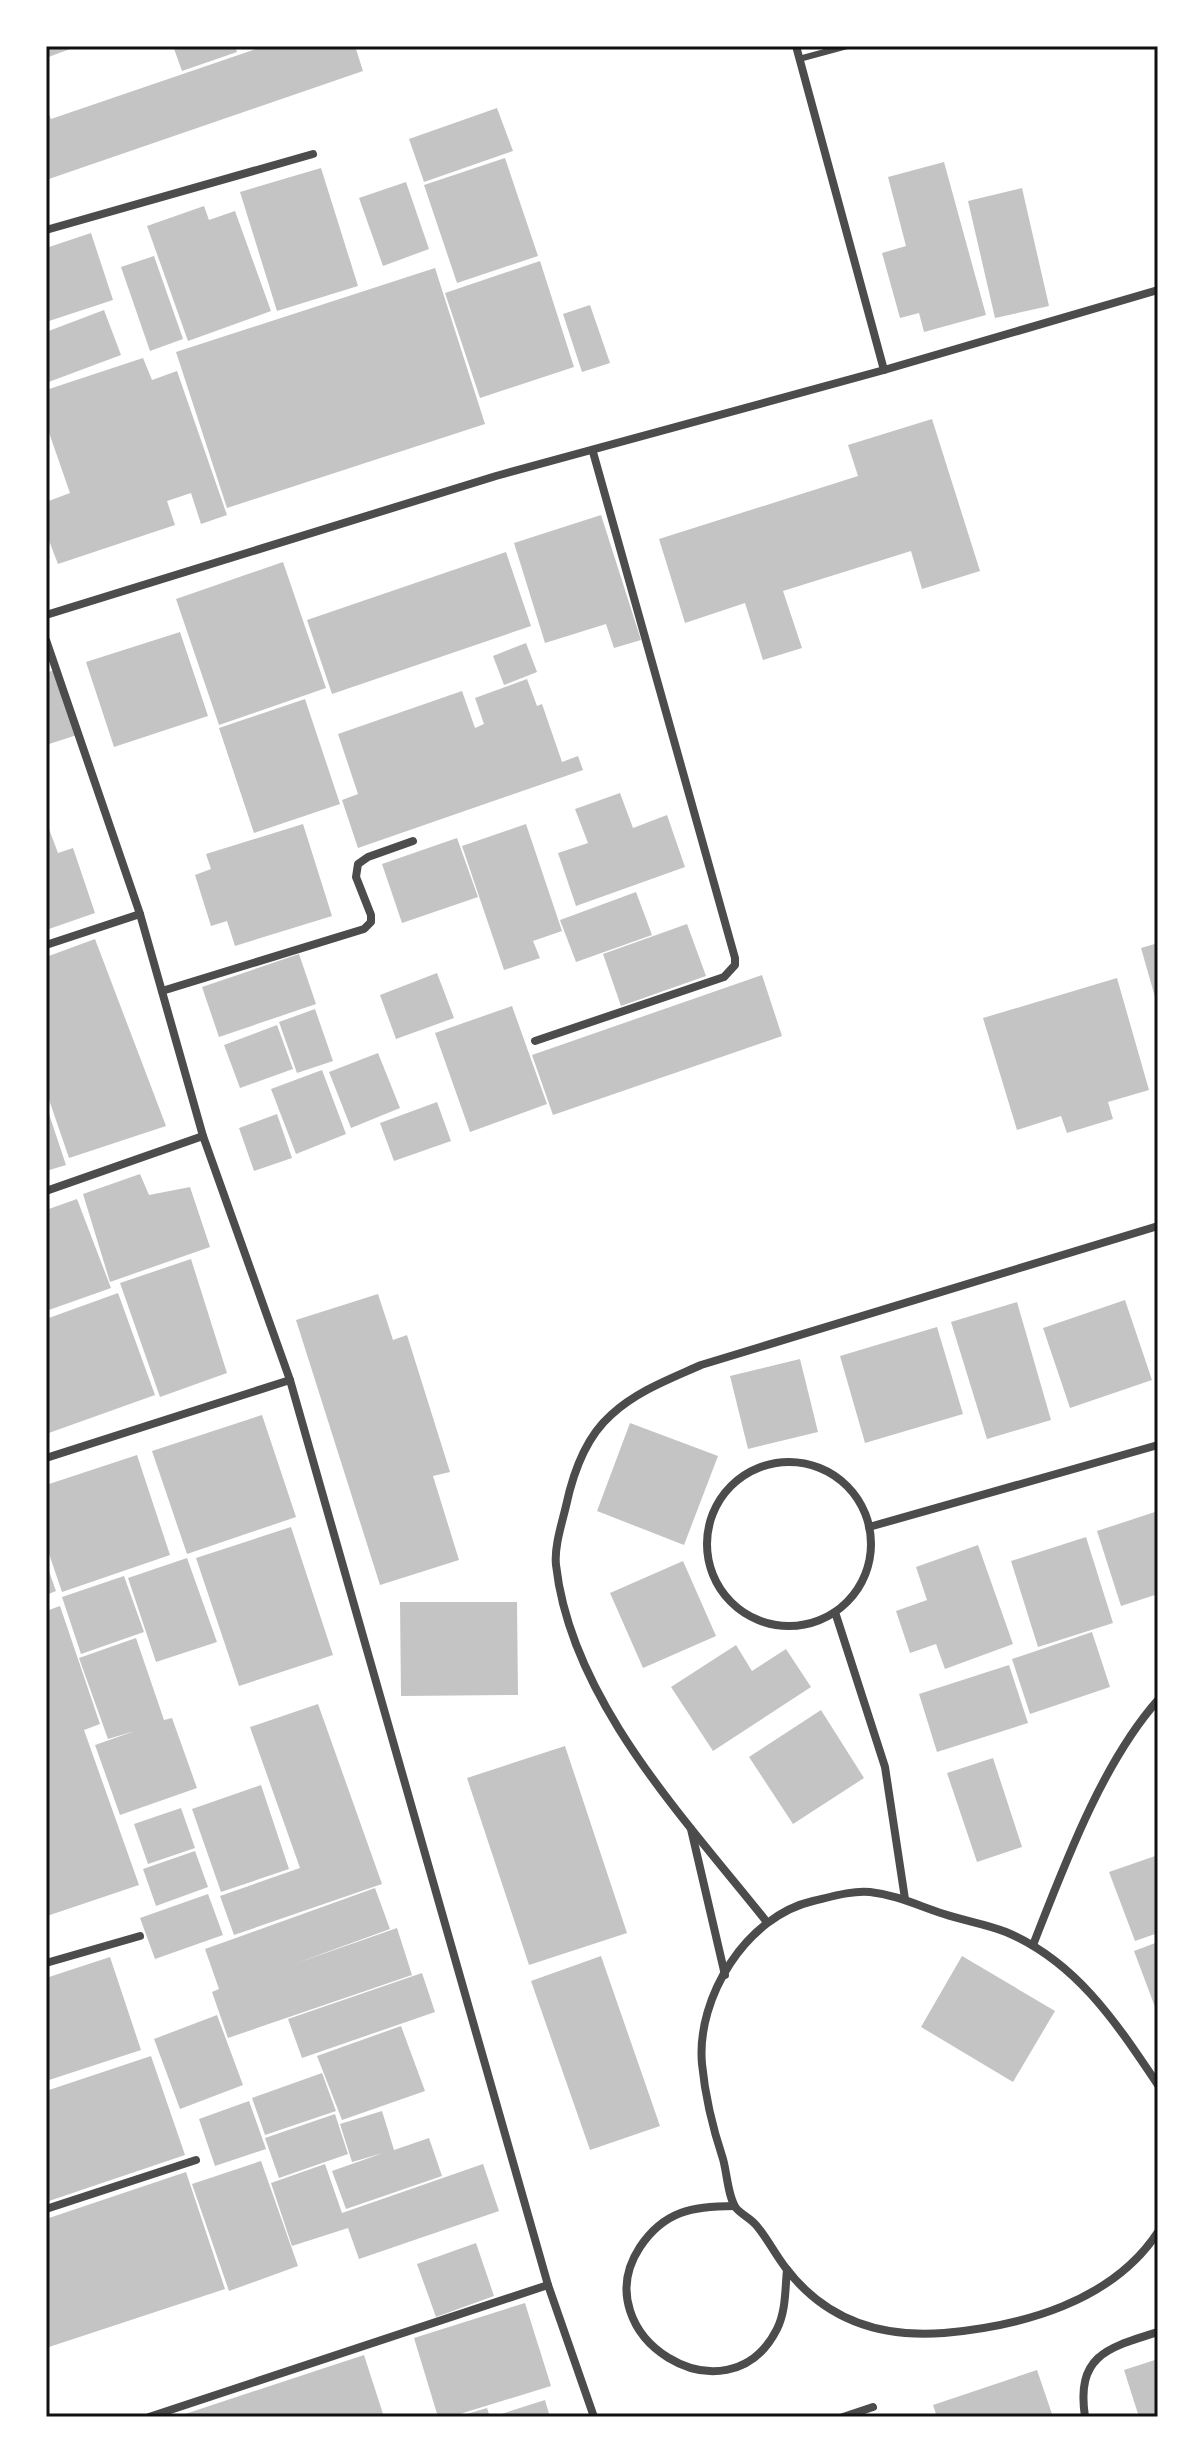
<svg xmlns="http://www.w3.org/2000/svg" width="1204" height="2463" font-family="Poppins,sans-serif">
<rect width="100%" height="100%" fill="#fff"/>
<!-- building -->
<g fill="#c4c4c4">
<path d="M46,46H78L46,58Z"/>
<path d="M173,46H235L237,52L182,71Z"/>
<path d="M265,46H355L363,71L46,180V107L51,119Z"/>
<path d="M497,108L513,151L424,182L409,139Z"/>
<path d="M505,158L538,256L457,283L424,185Z"/>
<path d="M944,162L986,315L924,332L919,313L900,318L882,253L906,246L888,177Z"/>
<path d="M321,168L358,286L277,311L240,192Z"/>
<path d="M406,182L429,249L383,266L359,198Z"/>
<path d="M1022,188L1049,306L995,318L968,201Z"/>
<path d="M204,206L209,220L235,211L271,311L188,341L147,226Z"/>
<path d="M91,233L113,300L46,322V248Z"/>
<path d="M154,256L183,339L150,351L121,267Z"/>
<path d="M540,261L574,367L480,398L445,293Z"/>
<path d="M435,268L485,424L227,508L176,352Z"/>
<path d="M590,305L610,363L582,372L563,314Z"/>
<path d="M104,310L121,355L46,383V332Z"/>
<path d="M143,358L152,380L177,371L227,515L201,524L191,493L167,501L175,525L58,564L46,533V502L70,493L46,424V390Z"/>
<path d="M932,419L980,571L922,589L911,551L783,591L802,648L763,660L745,603L685,623L659,539L858,476L848,445Z"/>
<path d="M601,515L641,640L614,648L606,624L545,643L514,543Z"/>
<path d="M506,552L531,626L332,694L307,620Z"/>
<path d="M283,562L326,688L219,725L176,599Z"/>
<path d="M180,632L208,716L114,747L86,662Z"/>
<path d="M526,643L537,672L504,685L493,656Z"/>
<path d="M54,670L77,735L46,745V673Z"/>
<path d="M527,679L537,706L542,704L562,762L578,756L583,770L358,848L342,800L358,794L338,734L462,691L475,728L484,724L475,698Z"/>
<path d="M305,699L340,804L254,833L219,728Z"/>
<path d="M620,793L633,828L667,815L685,867L576,906L558,853L588,843L575,809Z"/>
<path d="M46,821L58,853L73,848L95,913L46,930Z"/>
<path d="M303,824L332,916L235,946L227,921L211,926L195,875L211,869L206,854Z"/>
<path d="M526,824L562,931L533,941L540,958L504,970L462,846Z"/>
<path d="M457,838L478,897L402,923L382,864Z"/>
<path d="M636,892L652,935L576,962L560,920Z"/>
<path d="M687,924L706,976L621,1006L603,954Z"/>
<path d="M95,939L166,1126L69,1158L46,1091V957Z"/>
<path d="M1158,943V1004H1157L1141,948Z"/>
<path d="M299,954L316,1004L219,1037L202,987Z"/>
<path d="M437,973L454,1018L396,1039L380,995Z"/>
<path d="M762,975L782,1036L553,1115L532,1055Z"/>
<path d="M1117,978L1149,1090L1108,1102L1113,1119L1067,1133L1061,1116L1017,1130L983,1018Z"/>
<path d="M512,1006L547,1104L470,1132L435,1033Z"/>
<path d="M315,1009L333,1061L297,1073L279,1022Z"/>
<path d="M277,1025L293,1069L240,1088L224,1045Z"/>
<path d="M378,1053L400,1108L351,1128L329,1072Z"/>
<path d="M322,1070L346,1134L296,1154L271,1089Z"/>
<path d="M437,1102L451,1141L394,1161L380,1123Z"/>
<path d="M46,1105L66,1165L46,1171Z"/>
<path d="M277,1114L292,1158L254,1171L239,1128Z"/>
<path d="M140,1174L149,1195L190,1187L210,1247L110,1282L83,1194Z"/>
<path d="M77,1199L111,1288L46,1311V1210Z"/>
<path d="M191,1259L227,1373L160,1397L120,1283Z"/>
<path d="M118,1293L155,1395L46,1434V1319Z"/>
<path d="M378,1294L393,1340L407,1335L450,1472L433,1476L459,1560L380,1585L296,1320Z"/>
<path d="M1125,1300L1152,1380L1070,1408L1043,1328Z"/>
<path d="M1017,1302L1051,1420L987,1439L951,1322Z"/>
<path d="M937,1327L963,1414L865,1443L840,1356Z"/>
<path d="M800,1359L818,1432L748,1449L730,1376Z"/>
<path d="M262,1415L296,1517L187,1554L152,1451Z"/>
<path d="M630,1423L718,1456L684,1545L597,1511Z"/>
<path d="M137,1455L170,1555L62,1592L46,1545V1485Z"/>
<path d="M1158,1511V1594L1121,1606L1097,1531Z"/>
<path d="M291,1527L333,1655L239,1686L196,1558Z"/>
<path d="M1086,1537L1113,1623L1038,1647L1011,1561Z"/>
<path d="M978,1545L1013,1644L945,1669L936,1644L910,1653L896,1611L927,1600L916,1567Z"/>
<path d="M187,1558L217,1642L156,1662L128,1578Z"/>
<path d="M683,1561L716,1636L643,1668L610,1593Z"/>
<path d="M46,1563L56,1591L46,1595Z"/>
<path d="M124,1576L144,1632L81,1654L62,1597Z"/>
<path d="M400,1602H517L518,1695L401,1696Z"/>
<path d="M60,1606L100,1724L84,1730L139,1885L47,1916L46,1611Z"/>
<path d="M1092,1632L1110,1687L1030,1714L1012,1659Z"/>
<path d="M136,1638L164,1720L172,1718L197,1788L120,1815L95,1745L135,1731L108,1739L79,1658Z"/>
<path d="M736,1645L752,1671L786,1649L811,1687L713,1751L671,1687Z"/>
<path d="M1009,1665L1028,1723L937,1752L919,1694Z"/>
<path d="M318,1704L382,1884L234,1935L220,1896L300,1868L250,1727Z"/>
<path d="M821,1710L864,1778L793,1824L749,1757Z"/>
<path d="M565,1746L627,1933L529,1965L467,1778Z"/>
<path d="M993,1758L1022,1847L977,1862L947,1773Z"/>
<path d="M261,1785L289,1869L221,1892L192,1809Z"/>
<path d="M181,1808L195,1848L148,1864L134,1824Z"/>
<path d="M195,1851L208,1887L156,1906L143,1869Z"/>
<path d="M1158,1855V1933L1135,1941L1109,1872Z"/>
<path d="M375,1888L390,1929L294,1964L397,1928L412,1975L228,2038L212,1992L219,1989L205,1949Z"/>
<path d="M208,1894L223,1935L155,1959L140,1918Z"/>
<path d="M1158,1942V2015L1134,1951Z"/>
<path d="M601,1956L660,2126L590,2150L531,1981Z"/>
<path d="M962,1956L1055,2011L1013,2082L921,2027Z"/>
<path d="M110,1957L141,2050L46,2081V1978Z"/>
<path d="M422,1973L435,2012L302,2058L288,2019Z"/>
<path d="M217,2015L243,2085L180,2109L154,2039Z"/>
<path d="M401,2026L425,2091L342,2120L317,2056Z"/>
<path d="M151,2056L185,2155L46,2202V2091Z"/>
<path d="M322,2073L336,2111L265,2135L252,2098Z"/>
<path d="M249,2101L266,2149L215,2166L199,2119Z"/>
<path d="M382,2111L394,2150L429,2138L442,2176L346,2209L332,2171L383,2153L352,2162L340,2124Z"/>
<path d="M335,2114L348,2154L279,2178L265,2138Z"/>
<path d="M261,2161L298,2266L229,2291L192,2184Z"/>
<path d="M325,2164L342,2213L483,2164L499,2211L359,2259L348,2228L292,2246L271,2183Z"/>
<path d="M186,2172L225,2289L46,2348V2219Z"/>
<path d="M476,2243L494,2296L436,2317L417,2264Z"/>
<path d="M525,2303L551,2386L450,2417H438L414,2338Z"/>
<path d="M364,2355L384,2417H179V2416Z"/>
<path d="M1158,2359V2417H1139L1124,2370Z"/>
<path d="M1037,2370L1053,2417H937L933,2405Z"/>
<path d="M545,2400L550,2417H495V2416Z"/>
<path d="M487,2408L490,2417H460V2416Z"/>
</g>
<g fill="none" stroke-linecap="round" stroke-linejoin="round">
<!-- service -->
<path stroke="#4c4c4c" stroke-width="6" d="M799,59L847,46"/>
<!-- minor -->
<g stroke="#4c4c4c" stroke-width="8">
<path d="M796,46L884,370"/>
<path d="M46,230L313,154"/>
<path d="M46,615L496,476L884,370L1158,290"/>
<path d="M46,640L140,914L203,1136L290,1380L548,2285L594,2417"/>
<path d="M46,945L140,914"/>
<path d="M162,991L364,929L371,922V915L356,877L358,864L368,857L413,841"/>
<path d="M535,1041L724,977L735,965V958L593,452"/>
<path d="M46,1191L203,1136"/>
<path d="M46,1458L290,1380"/>
<circle cx="789" cy="1544" r="82"/>
<path d="M869,1527L1158,1445"/>
<path d="M835,1612L885,1767L905,1899"/>
<path d="M691,1829L725,1975"/>
<path d="M766,1921C685,1819 571,1700 556,1565C554,1547 562,1523 566,1506C573,1473 585,1438 611,1415C637,1391 670,1379 701,1365L1158,1226"/>
<path d="M1033,1945C1064,1866 1102,1763 1158,1700"/>
<path d="M46,1963L140,1936"/>
<path d="M1158,2085C1117,2024 1077,1962 1006,1932C986,1924 965,1921 944,1914C919,1906 897,1895 870,1892C853,1890 830,1897 813,1901C747,1916 696,1997 702,2064C705,2095 713,2129 723,2159C727,2173 728,2197 736,2208C742,2215 750,2218 756,2225C767,2238 775,2254 785,2267C824,2319 880,2338 944,2333C1022,2326 1112,2302 1158,2232"/>
<path d="M734,2206C693,2206 664,2211 640,2247C582,2335 728,2427 777,2329C786,2311 785,2290 787,2270"/>
<path d="M46,2209L196,2160"/>
<path d="M149,2417L548,2285"/>
<path d="M843,2417L873,2407"/>
<path d="M1085,2417C1076,2356 1106,2348 1158,2332"/>
</g>
</g>
<!-- border -->
<rect width="1204" height="2463" fill="none" stroke="#ffffff" stroke-width="96"/>
<rect x="48" y="48" width="1108" height="2367" fill="none" stroke="#111" stroke-width="3"/>
</svg>
